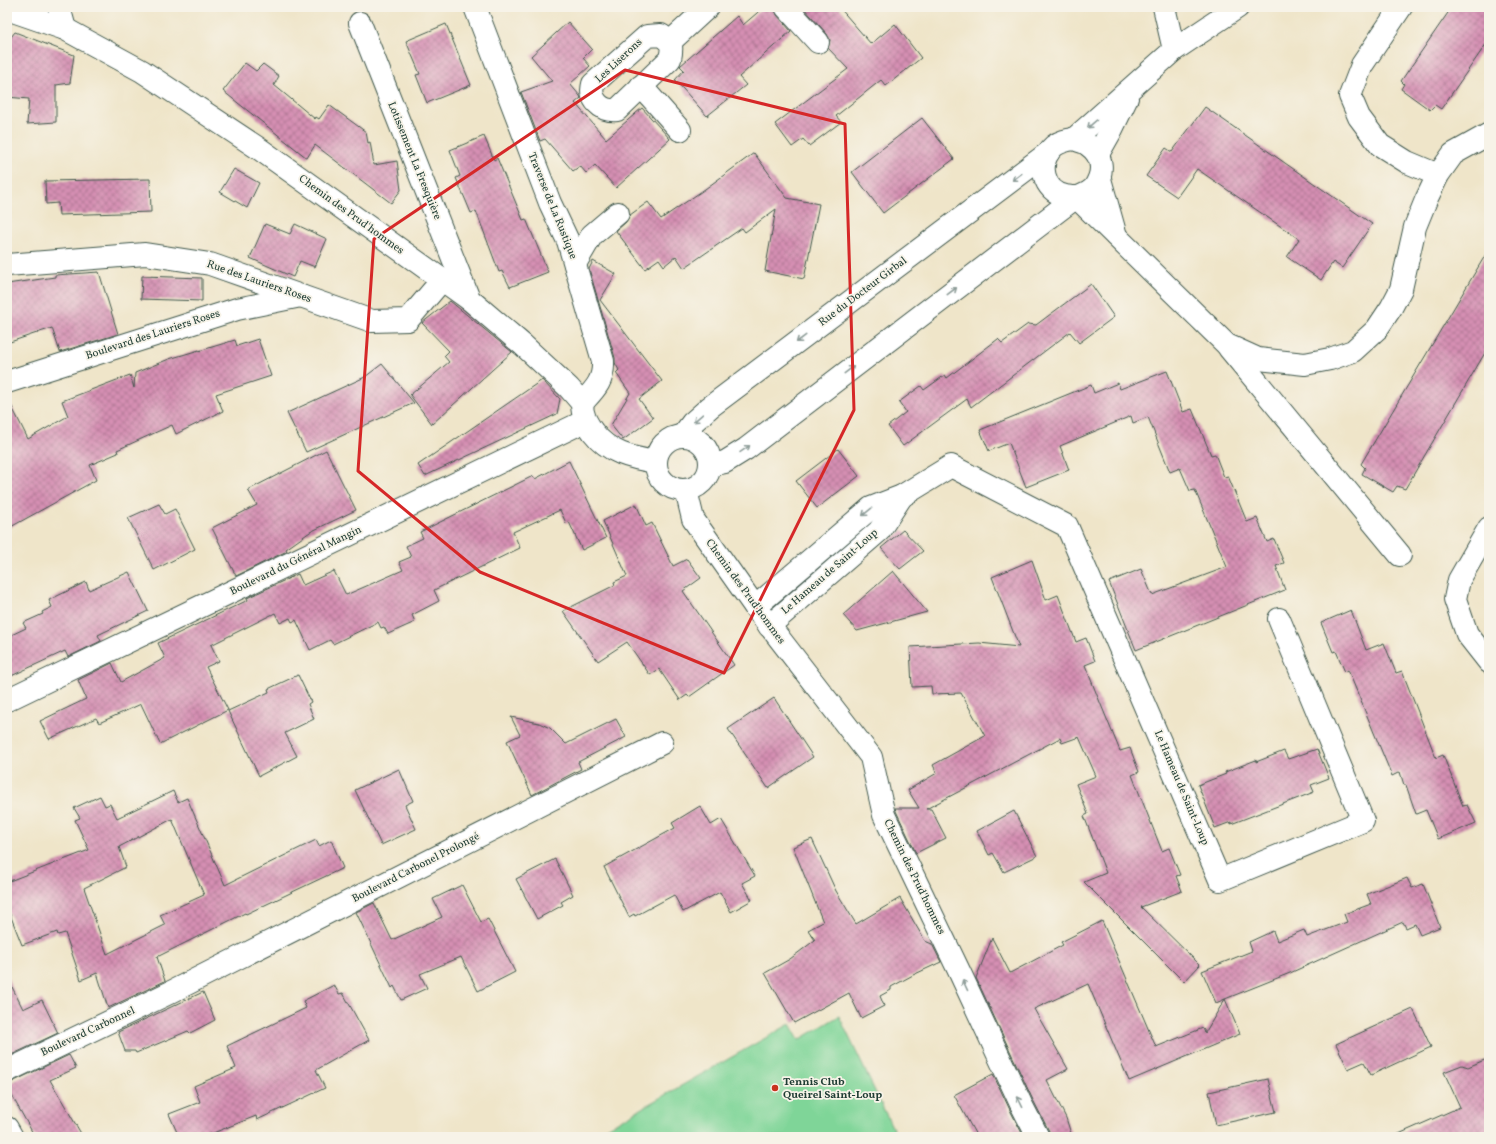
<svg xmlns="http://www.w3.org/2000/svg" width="1496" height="1144" font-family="Vollkorn,serif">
<defs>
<pattern id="building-cross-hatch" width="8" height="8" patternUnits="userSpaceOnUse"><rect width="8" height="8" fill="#d58fb3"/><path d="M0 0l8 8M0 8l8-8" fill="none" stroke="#ac7692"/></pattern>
</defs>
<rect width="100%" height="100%" fill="#f7f3e8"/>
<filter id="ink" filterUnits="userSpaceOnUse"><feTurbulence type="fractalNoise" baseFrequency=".025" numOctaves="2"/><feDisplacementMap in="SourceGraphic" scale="8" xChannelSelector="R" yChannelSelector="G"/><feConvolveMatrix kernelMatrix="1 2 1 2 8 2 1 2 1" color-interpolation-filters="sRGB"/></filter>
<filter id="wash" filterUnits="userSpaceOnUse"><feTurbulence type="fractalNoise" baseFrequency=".012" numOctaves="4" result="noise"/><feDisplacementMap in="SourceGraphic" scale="16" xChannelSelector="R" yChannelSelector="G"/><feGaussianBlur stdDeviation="0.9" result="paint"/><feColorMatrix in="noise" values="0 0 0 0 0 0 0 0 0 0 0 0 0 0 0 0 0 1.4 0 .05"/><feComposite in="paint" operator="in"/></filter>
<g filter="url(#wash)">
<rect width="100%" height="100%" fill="#efe5c9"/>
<!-- grass -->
<path fill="#7fd598" stroke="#4f8966" d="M839,1016L897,1137H591L790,1024L799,1040Z"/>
<g id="blocks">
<!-- building -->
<g fill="url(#building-cross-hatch)" fill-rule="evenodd">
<path d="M764,7H774L777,15L791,31L739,77L746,85L707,116L675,80L684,70L680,66L737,16L743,25Z"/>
<path d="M803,7H839L871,44L895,24L921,58L886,86L881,80L836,116L841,122L809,146L803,139L792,147L775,124L848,69L828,48L830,40L827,34Z"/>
<path d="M1452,7H1489V40L1441,109L1435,105L1430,110L1401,89L1404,84L1401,81Z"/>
<path d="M568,22L592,49L583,58L590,66L570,84L580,96L581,98L575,103L606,139L642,108L670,139L616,188L595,165L586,173L580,166L573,171L545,139L540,141L521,92L552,81L531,56Z"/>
<path d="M446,24L471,85L427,103L416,75L420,74L406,41Z"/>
<path d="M15,32L74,55L70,83L56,85V122L27,124L29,99L7,97V42Z"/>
<path d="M245,63L256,71L263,64L279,76L274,85L315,119L316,117L319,119L329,105L366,132L368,143L370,142L374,165L397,161L401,190L391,203L315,145L307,158L223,91Z"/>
<path d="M1205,107L1372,224L1342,268L1333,262L1321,280L1287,257L1299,239L1197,169L1177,197L1146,176L1166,148L1172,152Z"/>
<path d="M922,118L954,159L883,213L852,172Z"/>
<path d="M484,136L494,160L497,158L523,220L526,219L548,272L510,287L502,271L499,272L476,211L471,213L466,201L456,178L460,176L450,150Z"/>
<path d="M754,153L787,198L819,204L804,279L765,271L776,209L745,232L742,228L684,268L676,256L664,266L659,259L645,269L616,231L626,222L630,215L648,202L661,219L705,189Z"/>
<path d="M234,169L259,183L247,208L220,192Z"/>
<path d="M150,179L151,212L59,215L58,203L46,204L45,181Z"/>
<path d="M265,224L290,234L295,224L327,239L315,267L300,261L293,277L250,258Z"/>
<path d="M1489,249V346L1405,489L1397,486L1393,492L1362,474L1365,468L1361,464Z"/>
<path d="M593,261L616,274L600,300L662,381L639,399L653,418L623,440L611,425L630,393L616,373L619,370L615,363V358L589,269Z"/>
<path d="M99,272L118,334L60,352L52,328L7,343V284L55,277V275Z"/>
<path d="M142,276L202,278V301L141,299Z"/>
<path d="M1091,284L1114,317L1079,343L1070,332L971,407L967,399L903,446L888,426L906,412L899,402L921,386L924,390L945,375L947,378L998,339L1002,343L1028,324L1036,325Z"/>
<path d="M450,301L512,352L432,424L410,395L449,362L444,356L449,351L422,323Z"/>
<path d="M258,339L271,376L216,394L223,411L176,434L172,425L117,450L118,453L90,465L96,480L7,529V397L28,439L68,416L62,401L130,375L134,388L135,373L169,359L199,350V351L235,340L237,346Z"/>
<path d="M382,364L414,403L306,452L287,413L365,377Z"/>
<path d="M1167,371L1183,412L1192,409L1211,455L1215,454L1224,477L1228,476L1247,522L1257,518L1267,542L1274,539L1284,563L1276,566L1285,590L1136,650L1109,582L1141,569L1152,595L1227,567L1195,490L1190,491L1180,468L1170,472L1148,417L1133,423L1131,416L1060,446L1069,470L1026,487L1009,443L989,451L980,430L1091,385L1094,393L1118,383L1120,389Z"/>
<path d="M542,380L560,399L557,414L425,476L418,465Z"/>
<path d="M838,449L859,476L817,508L796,481Z"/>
<path d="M326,450L356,510L310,532L286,549L287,551L236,576L212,528L257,505L248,490Z"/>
<path d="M569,461L606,538L582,550L569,522L566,523L560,510L513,532L520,548L434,590L439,601L412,615L415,622L388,634L384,627L381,628L378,622L333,644L330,640L310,650L296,620L292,622L290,618L280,623L275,613L211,645L219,661L206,667L228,710L160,744L141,704L99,723L96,718L49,739L40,721L86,699L78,680L112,663L121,682L165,658L158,643L248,600L247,598L298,574L303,585L334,571L346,595L403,570L399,562L411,557L406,546L423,538L420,532L533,476L535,479Z"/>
<path d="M159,504L165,514L175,509L195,549L154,570L128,518Z"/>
<path d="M636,504L646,526L652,523L673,566L687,559L701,578L683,591L734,665L689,697L687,695L680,700L659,669L650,675L627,642L598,661L563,611L615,585L614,582L627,576L603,521Z"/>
<path d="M903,530L923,551L900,569L881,548Z"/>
<path d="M1032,560L1046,600L1058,595L1076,642L1086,638L1095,661L1085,665L1097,695L1120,751L1130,748L1139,772L1132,775L1162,851L1169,848L1180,875L1176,876L1182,891L1141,907L1200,965L1184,982L1084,882L1106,873L1084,816L1088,814L1076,784L1096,776L1079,737L1062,743L1060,738L926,809H931L946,838L916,853L896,811L895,808H919L908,790L937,773L933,765L985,736L961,693L932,694L931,686L912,687L910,647L979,643L1019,647L992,577Z"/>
<path d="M893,571L927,612L857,631L843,615Z"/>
<path d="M129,572L148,611L102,633L98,635L101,641L68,657L65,651L7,678V637L26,628L23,623L43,614L42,612L52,607L49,600L86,582L89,590Z"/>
<path d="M1351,610L1366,650L1384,643L1396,673L1402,671L1436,758L1443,755L1463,806L1467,805L1476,823L1438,839L1426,810L1416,814L1406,785H1404L1400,772L1392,776L1348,670L1345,672L1336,651L1333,652L1321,623Z"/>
<path d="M298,675L311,702L308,704L314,719L285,733L297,756L259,776L228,711L269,692L268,689Z"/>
<path d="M774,698L813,757L768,788L728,729Z"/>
<path d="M511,717L539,723L550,728L566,744L616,719L626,737L578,762L581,769L532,795L507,741L520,735Z"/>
<path d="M1317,749L1329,778L1311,785L1314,792L1231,824V822L1215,828L1198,785L1226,774L1225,772L1256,760V762L1284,751L1288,759Z"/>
<path d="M399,769L413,801L405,805L416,829L381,845L355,790Z"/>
<path d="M173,791L178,802L187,798L225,885L316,840L319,846L331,840L343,868L246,914L245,913L157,957L165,981L108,1008L97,973L81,980L65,933L58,935L57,932L22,945L7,907V882L89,850L75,820L80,818L74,808L100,796L105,806L110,804L117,818ZM172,819L204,895L160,915L165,925L107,954L84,888L126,867L119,847Z"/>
<path d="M700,806L711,825L721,819L755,876L742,883L752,900L731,912L720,892L683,912L674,895L635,916L634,914L629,917L604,867L675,828L672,823Z"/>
<path d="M1014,811L1037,856L1004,872L993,853L989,855L977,831Z"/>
<path d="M812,839L836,891L856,924L900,898L925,941L932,944L941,962L913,975L891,987V990L880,996L884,1006L861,1018L849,993L794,1023L765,973L790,959L815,940L808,930L823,922L793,847Z"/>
<path d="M555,859L573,895L561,902L563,905L537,919L516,879Z"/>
<path d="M1407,878L1412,888L1423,884L1440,927L1420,935L1415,924L1406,928L1403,922L1290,973L1225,999L1240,1034L1129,1081L1088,984L1034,1009L1068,1069L1047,1080L1066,1118L1072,1137H1050L1049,1131L1032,1098L976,978L992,938L1010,973L1063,945L1061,942L1102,921L1156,1047L1203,1028L1205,1033L1225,999L1216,1003L1202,971L1252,951L1249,942L1273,931L1277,941L1304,930L1307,937L1347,922L1344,914L1371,904L1367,894Z"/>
<path d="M462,885L481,922L488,919L515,972L478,991L461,957L420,974L427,988L401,1000L394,986L392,988L356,912L374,903L392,940L442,917L433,899Z"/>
<path d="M7,977L23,1009L42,1000L58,1033L7,1057Z"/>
<path d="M334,985L339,994L343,993L369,1040L316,1070L325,1088L257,1120L256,1116L203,1137H179L169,1114L200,1102L194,1086L236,1068L227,1046L306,1008L303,1001Z"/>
<path d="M203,992L215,1020L190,1033L188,1031L136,1053L135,1051H125L118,1032Z"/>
<path d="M1413,1009L1431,1047L1371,1075L1364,1062L1348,1069L1336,1044Z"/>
<path d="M69,1055L76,1068L50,1080L83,1137H35L7,1087V1083L12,1082Z"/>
<path d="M1489,1058V1137H1392L1460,1107L1444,1072L1462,1065L1468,1067Z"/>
<path d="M993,1074L1010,1110L1024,1137H977L954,1095Z"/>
<path d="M1268,1079L1276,1112L1216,1125L1209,1092Z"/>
</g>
</g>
</g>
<g filter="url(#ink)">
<use href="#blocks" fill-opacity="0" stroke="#3e564a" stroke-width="1"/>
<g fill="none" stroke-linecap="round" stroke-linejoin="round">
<!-- minor casing -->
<g stroke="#3e564a" stroke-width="24">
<g id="minor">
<path d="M59,7L65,29"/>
<path d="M475,7L550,203L568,241L603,361C604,381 595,389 582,403"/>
<path d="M786,7L818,42"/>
<path d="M1164,7L1174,50"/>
<path d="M1401,7L1362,65L1350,96L1359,117L1380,145L1407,162L1438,175"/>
<path d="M7,9L65,29L142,71L261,150L469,299L523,345L569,388L582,403C582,415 586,422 593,432C609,453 631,458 656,462"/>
<path d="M360,23L469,299"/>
<path d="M661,35C672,43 673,45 670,59L617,110C601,112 589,99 593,84L647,36Z"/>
<path d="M670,42L708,7"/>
<path d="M641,86L680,130"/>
<path d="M1074,139C1078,141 1085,142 1088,145C1104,156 1104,173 1094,188C1090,192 1086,194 1081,196C1076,198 1072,197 1066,196C1043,192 1036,162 1054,146C1060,141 1067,140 1074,139L1174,50L1238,7"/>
<path d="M1098,154L1111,131L1127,98"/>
<path d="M1100,179L1116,236"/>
<path d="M1077,198L1227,345L1258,359L1305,364L1330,359L1353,351L1377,329L1391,308L1401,289L1415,227L1426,200L1438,175L1453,154L1489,134"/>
<path d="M575,264L592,235L618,213"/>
<path d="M7,265L145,254L210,264L372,321L408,320L442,280"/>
<path d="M1229,348L1400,555"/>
<path d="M7,382L237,309L301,296"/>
<path d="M683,435L692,423L710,407L1048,153"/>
<circle cx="683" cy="463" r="27"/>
<path d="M711,465L725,462L746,449L1075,198"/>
<path d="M686,490L693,519L755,607L871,757L884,815L960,973L1021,1104L1038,1137"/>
<path d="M1489,528L1459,580L1455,599L1467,634L1489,662"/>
<path d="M755,607L871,508L902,496L951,466L1067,526L1220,880L1363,821L1279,619"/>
<path d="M769,626L879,531L902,496"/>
<path d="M7,700L585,421"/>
<path d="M7,1071L169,993L662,743"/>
<path d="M7,1128L12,1137"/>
</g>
</g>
<!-- minor -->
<use href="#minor" stroke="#fff" stroke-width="22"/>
</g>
<!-- one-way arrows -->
<defs><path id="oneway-shaft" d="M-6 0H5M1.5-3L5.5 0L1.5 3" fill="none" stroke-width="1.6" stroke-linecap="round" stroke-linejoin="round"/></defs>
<g stroke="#8f9e9a">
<use href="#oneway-shaft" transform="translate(1092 124) rotate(139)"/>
<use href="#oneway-shaft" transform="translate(1017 177) rotate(143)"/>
<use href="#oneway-shaft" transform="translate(952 291) rotate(-37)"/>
<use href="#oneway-shaft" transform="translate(801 339) rotate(143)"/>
<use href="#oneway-shaft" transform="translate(849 370) rotate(-37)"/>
<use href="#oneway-shaft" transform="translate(698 418) rotate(139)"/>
<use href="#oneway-shaft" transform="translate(745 449) rotate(-35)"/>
<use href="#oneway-shaft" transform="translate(867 512) rotate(141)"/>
<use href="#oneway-shaft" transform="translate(965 985) rotate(-115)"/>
<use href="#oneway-shaft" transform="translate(1020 1102) rotate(-116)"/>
</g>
</g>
<!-- marked area -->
<path fill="none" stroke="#d62828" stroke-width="3" stroke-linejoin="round" d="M625,70L845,124L854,410L724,673L480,572L358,471L374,239Z"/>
<!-- markers -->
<circle fill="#c8321e" stroke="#f7f3e8" stroke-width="1.5" cx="775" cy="1088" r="4"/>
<g text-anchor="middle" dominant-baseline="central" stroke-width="3.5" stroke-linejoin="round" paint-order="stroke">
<!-- street labels -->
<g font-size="11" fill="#1f3d34" stroke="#f7f3e8">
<text transform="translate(619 61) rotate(-43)">Les Liserons</text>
<text transform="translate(414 161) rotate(68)">Lotissement La Fresquière</text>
<text transform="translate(552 206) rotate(68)">Traverse de La Rustique</text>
<text transform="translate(351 215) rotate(36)">Chemin des Prud'hommes</text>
<text transform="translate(259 282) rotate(19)">Rue des Lauriers Roses</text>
<text transform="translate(863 292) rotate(-37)">Rue du Docteur Girbal</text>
<text transform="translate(153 335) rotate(-18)">Boulevard des Lauriers Roses</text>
<text transform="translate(296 561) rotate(-26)">Boulevard du Général Mangin</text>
<text transform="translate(830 572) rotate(-41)">Le Hameau de Saint-Loup</text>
<text transform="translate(745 592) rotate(54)">Chemin des Prud'hommes</text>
<text transform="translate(1181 788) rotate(67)">Le Hameau de Saint-Loup</text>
<text transform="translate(416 868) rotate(-27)">Boulevard Carbonel Prolongé</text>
<text transform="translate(914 877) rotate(64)">Chemin des Prud'hommes</text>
<text transform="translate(88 1032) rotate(-25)">Boulevard Carbonnel</text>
</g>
<!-- poi labels -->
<g font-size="11" font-weight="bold" fill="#1f3d34" stroke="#f7f3e8" text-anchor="start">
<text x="783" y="1082">Tennis Club<tspan x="783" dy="13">Queirel Saint-Loup</tspan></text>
</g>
</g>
<!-- margin -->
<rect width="1496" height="1144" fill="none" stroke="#f7f3e8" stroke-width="24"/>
</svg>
